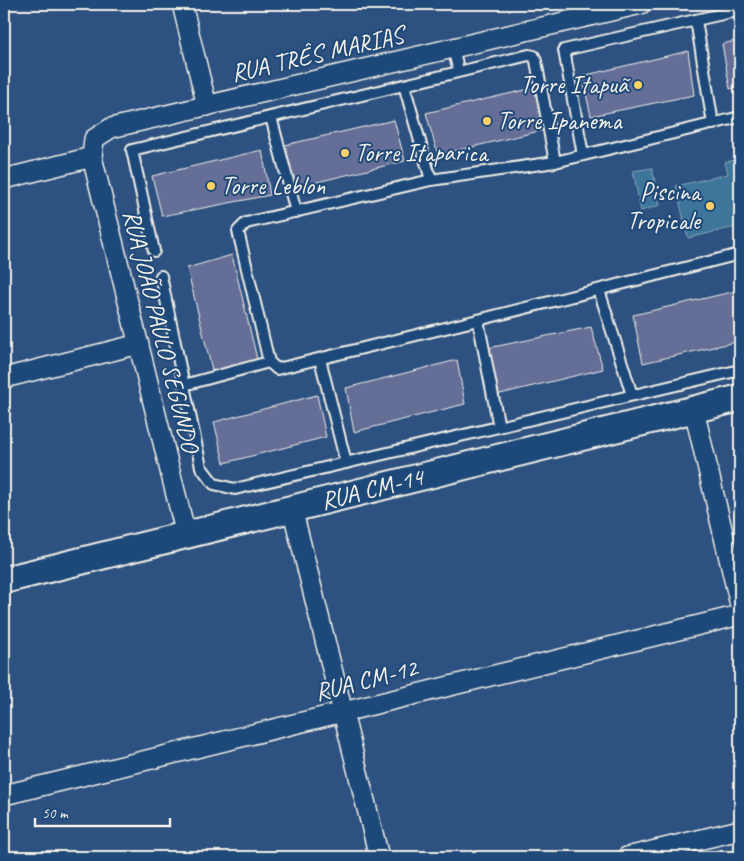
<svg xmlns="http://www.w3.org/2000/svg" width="744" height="861" font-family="Caveat,sans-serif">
<rect width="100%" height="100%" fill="#2d5180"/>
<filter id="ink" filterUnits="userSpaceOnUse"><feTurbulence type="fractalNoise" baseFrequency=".02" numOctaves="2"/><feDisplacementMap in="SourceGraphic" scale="10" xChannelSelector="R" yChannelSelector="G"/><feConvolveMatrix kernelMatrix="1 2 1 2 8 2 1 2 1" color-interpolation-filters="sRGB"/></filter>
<g filter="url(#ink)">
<!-- water -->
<g fill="#3e769a" stroke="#87a7b9">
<path d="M740,159V226L688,238L676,186L728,174L725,162Z"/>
<path d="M652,168L660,205L641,211L633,171Z"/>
</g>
<!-- building -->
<g fill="#656e97" stroke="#f4f1e8">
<path d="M740,40V86L730,89L722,44Z"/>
<path d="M688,51L694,95L591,116L582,76Z"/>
<path d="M538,87L548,129L438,155L426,113Z"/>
<path d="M394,120L405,161L296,187L285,145Z"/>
<path d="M262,150L270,195L162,216L152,176Z"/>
<path d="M232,255L258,363L213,374L187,268Z"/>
<path d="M736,291L740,313V341L643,363L633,315Z"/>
<path d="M591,327L603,369L496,395L488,348Z"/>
<path d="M457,360L465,404L354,432L346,388Z"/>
<path d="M317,395L326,437L224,463L214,422Z"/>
</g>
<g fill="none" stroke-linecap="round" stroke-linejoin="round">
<!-- lane casing -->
<g stroke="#f4f1e8" stroke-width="14">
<g id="lane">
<path d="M696,20L713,124"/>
<path d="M453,48L457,64"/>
<path d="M404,85L529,55L534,56L536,61L555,162"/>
<path d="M271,117L296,212"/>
<path d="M740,117L555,162L431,180L246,223L238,231L269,362L277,369L478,320L740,254"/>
<path d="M583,155L564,50L740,10"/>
<path d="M154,251L132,150L404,85L431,180"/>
<path d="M161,276L201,467L214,484L235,489L740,370"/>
<path d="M599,290L632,395"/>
<path d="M478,320L499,427"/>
<path d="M320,359L346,463"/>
<path d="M184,385L269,362"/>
</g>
</g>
<!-- street casing -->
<g stroke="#f4f1e8" stroke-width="22">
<g id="street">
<path d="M182,4L207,106"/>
<path d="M4,179L92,157"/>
<path d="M4,378L139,344"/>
<path d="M694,410L740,605"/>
<path d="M292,508L379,857"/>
<path d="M186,535L92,157L94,139L111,128L641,4"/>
<path d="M4,795L740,615"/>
<path d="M627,857L740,830"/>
</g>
</g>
<!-- secondary casing -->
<g stroke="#f4f1e8" stroke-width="30">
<path id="secondary" d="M4,580L740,398"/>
</g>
<!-- lane -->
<use href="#lane" stroke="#1f4a7a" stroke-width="10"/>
<!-- street -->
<use href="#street" stroke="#1f4a7a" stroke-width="19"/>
<!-- secondary -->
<use href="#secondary" stroke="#1f4a7a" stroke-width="26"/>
</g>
</g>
<!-- markers -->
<g fill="#ffd166" stroke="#1f4a7a" stroke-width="2">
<circle cx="638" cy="85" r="5"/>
<circle cx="487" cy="121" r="5"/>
<circle cx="345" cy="153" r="5"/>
<circle cx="211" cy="186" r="5"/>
<circle cx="710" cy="206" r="5"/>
</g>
<g text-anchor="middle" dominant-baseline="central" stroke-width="4" stroke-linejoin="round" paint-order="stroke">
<!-- street labels -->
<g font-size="25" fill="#f4f1e8" stroke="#1f4a7a">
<text transform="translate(317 54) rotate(-13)">RUA TRÊS MARIAS</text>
<text transform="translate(161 331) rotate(76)">RUA JOÃO PAULO SEGUNDO</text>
<text transform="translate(372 489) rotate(-14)">RUA CM-14</text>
<text transform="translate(366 680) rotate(-14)">RUA CM-12</text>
</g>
<!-- poi labels -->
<g font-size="25" fill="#f4f1e8" stroke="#1f4a7a" text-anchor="start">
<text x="628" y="85" text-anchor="end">Torre Itapuã</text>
<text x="497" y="121">Torre Ipanema</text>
<text x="355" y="153">Torre Itaparica</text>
<text x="221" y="186">Torre Leblon</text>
<text x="700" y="192" text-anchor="end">Piscina<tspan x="700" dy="29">Tropicale</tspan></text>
</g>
</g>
<!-- margin -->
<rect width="744" height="861" fill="none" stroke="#1f4a7a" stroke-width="20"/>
<rect x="10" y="10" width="724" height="841" fill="none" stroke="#f4f1e8" stroke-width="2" filter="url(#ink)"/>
<!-- scale -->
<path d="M35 818v8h135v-8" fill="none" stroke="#f4f1e8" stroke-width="2.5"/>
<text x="42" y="818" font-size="15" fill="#f4f1e8" stroke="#1f4a7a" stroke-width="4" paint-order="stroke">50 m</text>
</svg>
